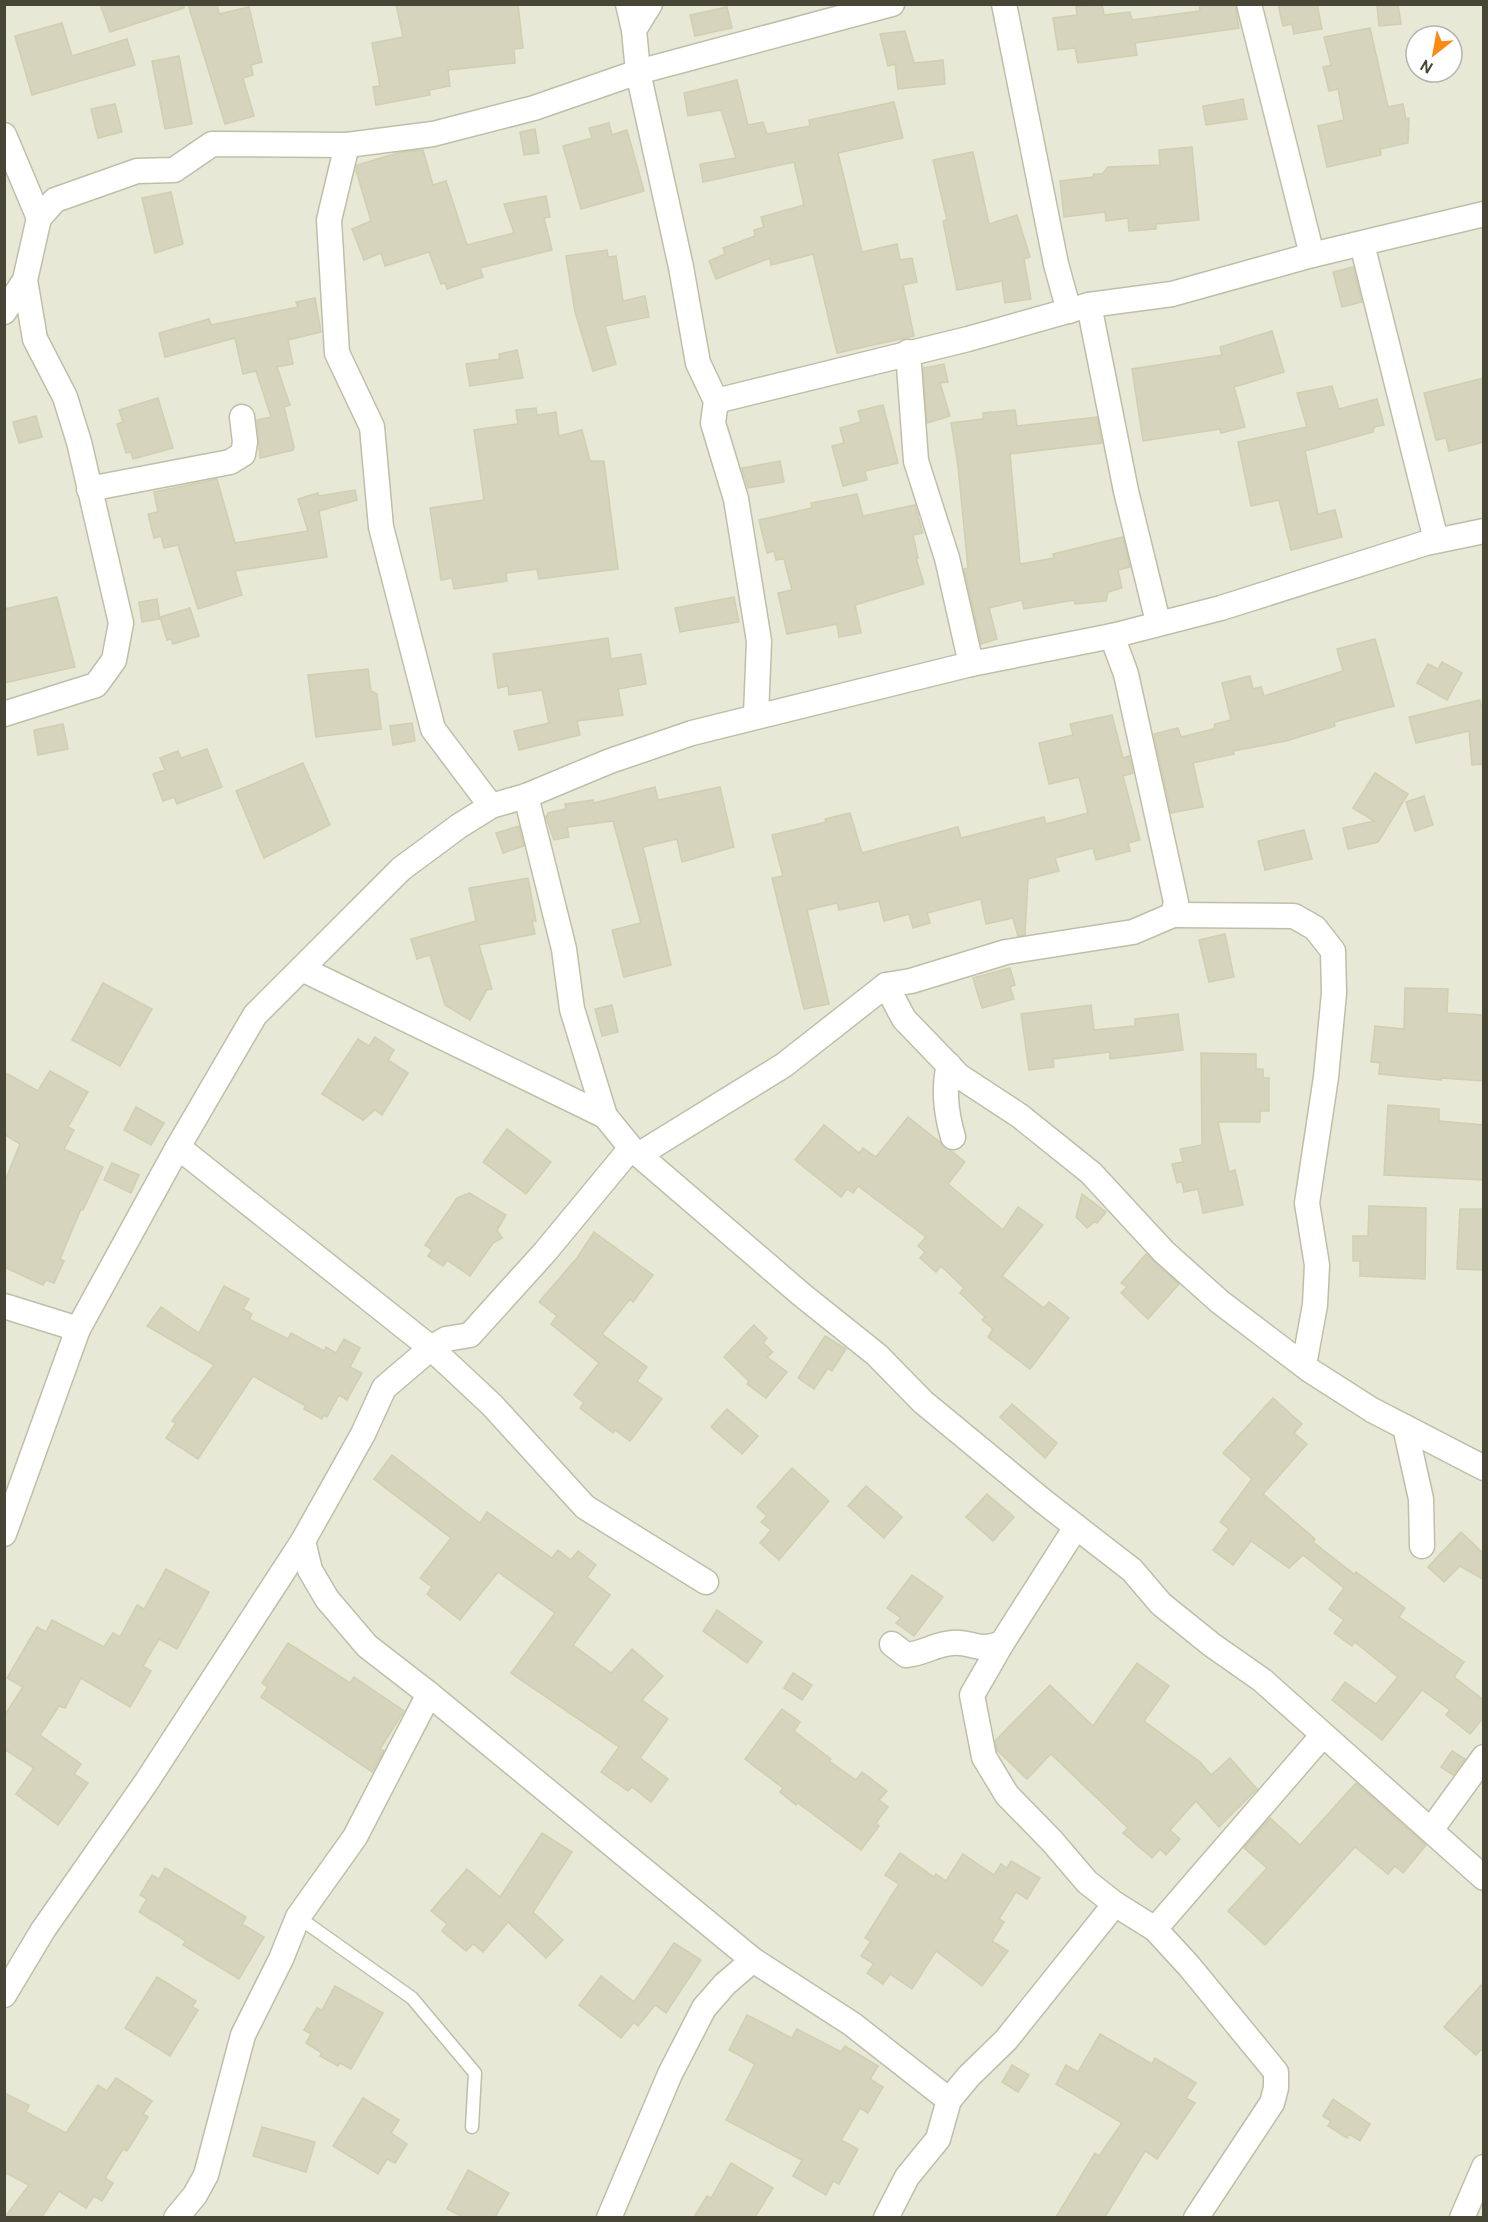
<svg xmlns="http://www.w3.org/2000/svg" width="1488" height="2222" font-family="Cabin,sans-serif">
<rect width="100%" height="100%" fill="#f3f4e7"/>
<!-- residential -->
<path fill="#e7e8d5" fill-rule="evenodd" d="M5,5H1483V2217H5ZM1416,36H1452V72H1416Z"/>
<!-- building -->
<g fill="#d6d4bc" stroke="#d1cfaf" stroke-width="1.5">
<path d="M100,4H184V8L110,32Z"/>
<path d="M188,4H217L219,14L249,7L262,62L251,65L253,75L243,78L254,116L225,124Z"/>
<path d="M396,4H518L523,48L514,49L515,63L448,70L450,86L429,90L430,95L376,105L373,87L380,86L372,43L403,37Z"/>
<path d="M1102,4L1104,15L1130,12L1132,20L1200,11L1199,4H1235L1239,28L1135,43L1137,55L1078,63L1075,48L1058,50L1053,18L1077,15L1076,7Z"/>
<path d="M1278,4H1317L1322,29L1294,34L1292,24L1283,26Z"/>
<path d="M1377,4H1398L1401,24L1379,26Z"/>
<path d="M727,7L732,28L695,36L690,15Z"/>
<path d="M62,23L72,56L127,39L135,65L32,95L15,36Z"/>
<path d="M1370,28L1388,107L1403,104L1406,119L1409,118L1408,143L1380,149L1381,155L1327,167L1318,126L1344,120L1338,89L1329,91L1323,67L1331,65L1324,37Z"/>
<path d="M905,31L914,63L943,60L945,84L898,89L895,64L888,66L880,34Z"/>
<path d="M179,56L192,124L165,129L152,61Z"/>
<path d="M737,80L748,125L763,122L767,134L810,126L809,120L894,102L903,138L838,153L862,252L897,244L900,260L912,258L917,282L903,285L914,336L837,353L813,254L771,265L770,258L716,279L709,261L725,254L723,248L755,236L754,230L764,227L761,217L804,205L794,162L703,182L700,164L736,158L721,110L688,116L684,93Z"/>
<path d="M1243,99L1247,119L1206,125L1203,106Z"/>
<path d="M115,104L122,132L98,138L91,109Z"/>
<path d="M609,123L612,135L627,130L644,191L581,209L563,146L592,138L589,128Z"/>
<path d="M535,129L539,153L524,155L520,132Z"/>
<path d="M1192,147L1199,220L1156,224V229L1129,231L1128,218L1106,221L1105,212L1064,217L1060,181L1093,177L1094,174H1102L1108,167L1160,165L1159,150Z"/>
<path d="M423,150L433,185L446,181L467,245L514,233L504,204L546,196L550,217L544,218L552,250L480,268L483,277L447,289L445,283L441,284L429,252L385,266L381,253L364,260L352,229L371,221L356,170L357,165L401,152Z"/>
<path d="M973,152L989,224L1017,215L1030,257L1024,259L1031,299L1005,303L1002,281L957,290L943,221L947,220L933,160Z"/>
<path d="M171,192L183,244L155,253L142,198Z"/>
<path d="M607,250L608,257L616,256L623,301L645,296L649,317L605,326L616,364L593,371L575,312L566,256Z"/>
<path d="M1353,267L1362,302L1342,307L1333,272Z"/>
<path d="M315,298L321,332L288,340L293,364L277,367L290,405L284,407L294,447L293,450L260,458L257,420L271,417L256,371L243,374L235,338L165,357L159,333L209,319L211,325L298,307L296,302Z"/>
<path d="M1272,331L1284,372L1234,387L1245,427L1221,433L1220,429L1143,441L1132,369L1222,355L1220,347Z"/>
<path d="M517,350L523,378L470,386L466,364L500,359L499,354Z"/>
<path d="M944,364L948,382L940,383L950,416L927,423L923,368Z"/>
<path d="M1484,378V442L1449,451L1446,438L1436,440L1424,393Z"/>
<path d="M1332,386L1339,409L1377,399L1384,425L1374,427L1373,432L1305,451L1318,514L1335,510L1342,537L1291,550L1279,500L1251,506L1238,442L1307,427L1297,393Z"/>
<path d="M158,398L173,448L133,459L131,452L126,453L117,424L123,422L119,410Z"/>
<path d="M883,405L898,463L865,471L867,480L843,486L832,446L844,443L840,428L861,422L858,411Z"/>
<path d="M536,408L537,415L556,412L559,436L582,430L590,461H604L618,569L539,579L537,569L506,573L507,581L454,589L452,578L441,580L430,508L484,500L474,430L518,424L516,410Z"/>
<path d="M1015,410L1017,426L1097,417L1102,443L1010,454L1020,564L1054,558L1053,554L1123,537L1130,567L1118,570L1122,588L1108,592L1106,601L1075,604L1074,600L1024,609L1022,600L989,608L997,639L981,644L964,569L968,568L958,466L951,423L983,419V413Z"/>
<path d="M36,416L42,437L19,443L13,422Z"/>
<path d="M780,461L784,482L748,488L742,468Z"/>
<path d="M217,479L235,543L308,531L298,499L318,493L319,496L355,490L357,500L319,511L327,557L235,571L242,595L198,609L178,545L164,548L161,536L154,538L148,514L158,512L154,492Z"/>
<path d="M857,494L863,516L915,505L923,533L913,535L918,558H916L924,584L855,605L861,633L839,637L837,624L787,634L778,593L792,590L784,559L776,560L774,551L767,553L759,520L812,508L811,503Z"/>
<path d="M57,597L75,667L4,683V609Z"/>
<path d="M734,597L739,622L680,632L675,608Z"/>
<path d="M157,599L160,619L142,622L139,602Z"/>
<path d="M190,608L199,636L173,644L171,639L167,640L160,617Z"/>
<path d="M608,638L611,659L641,654L646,684L618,689L623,715L577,721L580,735L519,750L514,731L549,723L542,690L509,695L508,686L498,688L493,654Z"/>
<path d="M1375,639L1394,706L1334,722L1335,726L1286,741L1233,751L1234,754L1193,763L1203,807L1171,813L1154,734L1178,728L1181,737L1214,729L1215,724L1231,720L1222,683L1250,676L1253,689L1261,687L1264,696L1343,671L1337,649Z"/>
<path d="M1442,662L1462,673L1447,700L1417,683L1428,664L1438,669Z"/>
<path d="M368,669L371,691L377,694L381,729L316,737L308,675Z"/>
<path d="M1480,700L1484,716V764L1472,765L1469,731L1416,743L1409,717Z"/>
<path d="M1112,715L1123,758L1129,756L1133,773L1123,776L1140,840L1128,843L1130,851L1096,860L1093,848L1055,858L1059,871L1028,879L1025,935L1018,936L1013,918L986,924L981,899L927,913L930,923L913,928L909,914L884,921L879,901L839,910L837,903L807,910L829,1004L804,1009L772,878L783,876L772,835L826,822L825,819L850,813L862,853L958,827L961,838L1044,817L1046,824L1088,813L1079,777L1049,784L1039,743L1073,735L1070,724Z"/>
<path d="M412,723L415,741L393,745L390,726Z"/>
<path d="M63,724L68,749L38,755L34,730Z"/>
<path d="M207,749L222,787L177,804L174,797L163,801L153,774L165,770L160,758L178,751L181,758Z"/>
<path d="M303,763L330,825L264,858L236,791Z"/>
<path d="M1375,773L1408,794L1378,842L1348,849L1343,828L1374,821L1353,808Z"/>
<path d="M655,787L658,800L720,787L734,847L682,862L677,839L643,847L671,965L624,977L612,930L641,923L613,821L567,827L569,837L554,840L546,817L548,813L566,809L565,804L593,800L594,803Z"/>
<path d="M1424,796L1433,825L1415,831L1406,802Z"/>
<path d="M519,826L524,846L503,853L496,833Z"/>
<path d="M1304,830L1312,859L1265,870L1258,841Z"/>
<path d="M528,878L536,921H532L535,934L479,945L492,989L487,990L470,1020L445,1005L430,955L417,959L411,939L476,921L469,888Z"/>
<path d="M1225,934L1234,977L1209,982L1199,940Z"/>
<path d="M1010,968L1015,985L1010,987L1014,999L982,1008L973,978Z"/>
<path d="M103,983L152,1009L120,1066L72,1040Z"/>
<path d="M1405,988L1448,989L1447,1013L1484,1015V1081L1441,1078V1080L1379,1074L1380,1063L1371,1062L1375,1026L1404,1029Z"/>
<path d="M612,1005L618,1032L602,1036L595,1009Z"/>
<path d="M1091,1005L1094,1030L1135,1026V1019L1178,1014L1183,1050L1110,1059V1052L1053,1059L1054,1067L1029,1070L1021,1014Z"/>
<path d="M375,1037L394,1050L388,1060L408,1073L382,1115L375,1110L363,1120L322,1094L358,1039L369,1046Z"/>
<path d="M1201,1053L1256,1054V1069H1263V1078H1269V1111H1260V1122H1218L1229,1172L1235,1170L1243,1205L1203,1213L1198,1189L1184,1192L1182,1182L1177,1183L1172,1164L1183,1162L1180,1149L1202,1145Z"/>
<path d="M50,1071L88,1092L68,1127L74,1130L64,1149L103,1167L83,1210L81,1209L60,1259L64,1261L54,1283L46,1280L43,1285L4,1267V1183L20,1144L4,1134V1072L38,1091Z"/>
<path d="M1388,1105L1439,1109V1121L1484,1125V1180L1384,1175Z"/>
<path d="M136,1107L164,1123L151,1145L124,1130Z"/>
<path d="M908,1117L965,1162L948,1184L1003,1230L1018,1207L1043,1225L1002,1276L1044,1308L1049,1302L1069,1318L1030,1369L988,1337L993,1329L982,1320L985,1317L960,1293L964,1288L941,1266L936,1272L920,1258L925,1252L918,1246L926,1237L858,1186L853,1193L847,1189L841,1197L795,1160L824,1125L859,1153L863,1148L876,1157Z"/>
<path d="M507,1129L551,1162L526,1194L483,1162Z"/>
<path d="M112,1163L139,1175L131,1193L104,1180Z"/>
<path d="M469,1193L506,1215L497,1230L502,1238L493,1243L470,1276L447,1260L443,1266L428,1256L432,1250L425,1245L457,1198Z"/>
<path d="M1082,1194L1106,1212L1097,1223L1094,1222L1087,1228L1076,1217Z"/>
<path d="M1369,1206L1426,1208L1425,1279L1360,1276V1261H1353V1236H1368Z"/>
<path d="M1460,1209H1484V1270L1457,1269Z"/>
<path d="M594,1232L653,1275L633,1302L630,1299L602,1334L647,1367L637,1381L662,1399L630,1441L615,1430L613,1433L580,1408L584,1403L574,1395L599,1363L551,1324L557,1316L539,1302L577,1258Z"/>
<path d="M1146,1254L1179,1284L1148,1319L1121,1293L1127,1287L1121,1283Z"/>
<path d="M224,1286L249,1299L243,1309L252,1314L249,1319L288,1339L291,1333L324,1351L326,1347L336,1353L344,1339L360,1348L350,1367L362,1373L347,1400L339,1395L327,1417L324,1415L322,1419L304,1409L306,1406L253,1376L198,1459L166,1438L176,1423L172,1421L214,1365L147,1326L161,1307L199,1333Z"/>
<path d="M754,1325L767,1338L763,1343L773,1352L767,1357L787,1372L766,1398L747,1384L749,1381L724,1357Z"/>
<path d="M825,1336L846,1349L832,1371L828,1368L814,1389L798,1378Z"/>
<path d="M1273,1398L1302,1424L1294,1433L1307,1444L1263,1494L1315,1539L1313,1542L1354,1574L1356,1572L1405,1608L1399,1617L1464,1662L1454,1677L1484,1700V1717L1470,1734L1446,1715L1450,1710L1422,1690L1382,1740L1332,1700L1345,1682L1376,1704L1398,1677L1355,1642L1352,1646L1334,1633L1344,1620L1329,1609L1344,1588L1303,1555L1289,1568L1251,1541L1233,1565L1213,1550L1229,1529L1220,1522L1252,1479L1223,1453Z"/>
<path d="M1012,1404L1057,1443L1045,1458L1000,1417Z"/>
<path d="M727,1409L758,1436L742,1454L711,1427Z"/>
<path d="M392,1455L480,1523L487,1512L552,1558L558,1550L571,1560L578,1551L596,1565L587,1577L610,1595L573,1645L611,1673L632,1649L663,1676L642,1700L668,1719L640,1758L668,1779L651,1802L632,1787L628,1791L601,1772L619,1747L511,1673L555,1613L498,1572L460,1620L427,1594L432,1587L420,1578L451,1538L374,1479Z"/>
<path d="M792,1468L829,1501L779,1560L760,1543L771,1530L761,1522L767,1516L757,1507Z"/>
<path d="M866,1486L902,1517L884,1538L848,1506Z"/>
<path d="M987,1494L1014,1517L993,1541L966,1517Z"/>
<path d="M1461,1532L1484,1554V1580L1460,1566L1444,1582L1428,1567Z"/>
<path d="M166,1569L209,1592L177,1649L159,1639L143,1666L151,1671L130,1707L81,1678L65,1708L59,1706L40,1735L81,1764L74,1774L88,1783L58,1825L16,1794L34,1768L4,1749V1716L23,1687L7,1678L37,1627L46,1632L52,1620L104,1647L113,1633L120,1637L137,1605L144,1609Z"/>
<path d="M912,1575L943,1597L914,1636L896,1623L901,1618L887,1608Z"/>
<path d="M717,1610L762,1642L747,1663L703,1631Z"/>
<path d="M288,1643L350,1683L354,1677L404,1711L380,1749L384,1751L372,1772L261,1697L268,1687L262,1683Z"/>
<path d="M1137,1663L1169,1686L1144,1721L1200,1762L1211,1775L1230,1758L1257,1789L1219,1827L1196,1801L1170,1830L1180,1839L1166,1855L1160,1849L1152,1858L1123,1833L1128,1828L1051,1754L1027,1779L997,1750L995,1741L1050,1685L1093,1726Z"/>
<path d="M793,1673L812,1685L802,1700L784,1688Z"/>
<path d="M782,1709L800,1722L794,1731L831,1759L829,1761L856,1780L862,1772L887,1791L879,1800L888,1807L876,1823L879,1826L861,1850L798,1803L796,1805L780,1792L783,1788L745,1759Z"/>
<path d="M1452,1751L1465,1759L1453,1775L1441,1767Z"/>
<path d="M1356,1783L1426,1845L1403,1873L1395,1866L1388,1874L1355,1847L1265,1945L1228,1911L1267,1868L1244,1848L1270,1818L1300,1845Z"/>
<path d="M542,1833L572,1852L533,1912L563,1940L546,1958L508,1922L483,1952L473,1944L466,1951L442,1931L447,1924L431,1911L467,1869L500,1897Z"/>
<path d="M900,1853L934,1877L936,1874L946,1881L963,1854L994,1875L1001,1864L1007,1868L1011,1861L1040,1878L1027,1899L1016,1892L999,1919L1004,1922L992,1941L1008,1951L982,1986L936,1951L912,1989L890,1974L883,1984L867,1973L874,1964L861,1956L871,1941L865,1938L899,1884L885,1875Z"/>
<path d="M165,1868L246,1917L242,1924L264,1937L239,1979L183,1945L186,1941L139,1912L147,1899L140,1895L152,1875L159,1879Z"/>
<path d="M674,1943L701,1960L666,2013L655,2005L638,2026L634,2022L621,2038L579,2005L601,1976L634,2002Z"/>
<path d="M157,1977L196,2001L192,2007L198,2010L170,2056L125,2028Z"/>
<path d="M1484,1982V2047L1476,2055L1444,2027Z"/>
<path d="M335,1986L383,2013L351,2069L340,2063L338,2066L320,2056L322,2053L306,2043L311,2034L304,2030L317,2008L322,2010Z"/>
<path d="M747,2015L792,2038L797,2029L841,2052L845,2046L878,2066L870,2079L883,2087L868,2113L860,2108L841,2140L858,2149L839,2184L833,2181L826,2195L793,2176L802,2160L726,2120L755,2064L729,2050Z"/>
<path d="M1100,2034L1152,2064L1155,2058L1196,2083L1186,2098L1195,2103L1157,2159L1145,2151L1105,2217H1056L1095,2153L1099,2156L1122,2123L1056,2084L1066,2065L1078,2072Z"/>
<path d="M1012,2065L1029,2075L1018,2092L1002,2082Z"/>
<path d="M116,2078L152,2101L143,2114L148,2117L127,2151L123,2149L105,2178L113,2183L102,2201L94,2196L86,2208L59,2191L42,2217H5L29,2185L4,2172V2093L29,2105L26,2112L66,2133L98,2085L107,2091Z"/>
<path d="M363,2098L399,2120L391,2133L407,2144L395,2163L387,2159L378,2174L333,2146Z"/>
<path d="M1333,2099L1370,2124L1360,2141L1349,2134L1347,2138L1328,2126L1331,2121L1323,2116Z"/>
<path d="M262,2127L315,2142L306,2172L253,2156Z"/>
<path d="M731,2163L773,2188L755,2217H694L707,2196L711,2198Z"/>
<path d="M468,2170L509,2193L495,2217H463L447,2209Z"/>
</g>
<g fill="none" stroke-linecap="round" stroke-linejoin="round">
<!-- service casing -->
<g stroke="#bfbfa9" stroke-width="15">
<path id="service" d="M298,1917L412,1998L475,2073L472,2127"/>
</g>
<!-- minor casing -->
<g stroke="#bfbfa9" stroke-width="27">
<g id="minor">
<path d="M628,4L634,30L638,72L681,267L698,363L716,401L713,423L736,499L759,641L756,715"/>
<path d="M1004,4L1056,264L1069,311"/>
<path d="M1249,4L1312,255"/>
<path d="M634,30L650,4"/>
<path d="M4,135L39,218"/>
<path d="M347,145L329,220L337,353L372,427L381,527L433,729L491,806"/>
<path d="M1362,244L1436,540"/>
<path d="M1089,305L1126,491L1158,622"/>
<path d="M4,312L25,280L39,218L55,200L137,171L174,170L212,144L347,145L433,134L534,108L638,72L892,4"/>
<path d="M908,352L916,461L947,558L971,664"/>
<path d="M716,401L968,339L1089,305L1172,294L1312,255L1484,214"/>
<path d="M89,489L230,462L243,454L245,442L242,417"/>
<path d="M4,714L96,685L114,660L121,623L79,442L65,397L35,339L25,280"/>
<path d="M526,796L564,949L572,1009L605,1116"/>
<path d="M1173,915L1294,916L1315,928L1333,951L1334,993L1326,1077L1307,1203L1317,1265L1315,1305L1304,1365"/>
<path d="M302,969L605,1116L631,1148L802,1295L877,1355L923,1402L1043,1501L1132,1570L1161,1604L1212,1645L1262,1680L1484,1878"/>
<path d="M886,985L904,1019L959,1076L1020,1116L1091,1173L1164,1252L1220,1302L1311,1371L1372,1410L1484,1468"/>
<path d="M949,1065C943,1089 946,1113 953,1137"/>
<path d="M178,1147L431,1348L492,1405L585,1507L706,1582"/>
<path d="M640,1154L784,1065L886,985L911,981L1006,952L1133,932L1173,915L1176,902L1126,674L1112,636"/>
<path d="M4,1306L78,1329"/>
<path d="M1405,1427L1421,1499L1422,1546"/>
<path d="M4,1534L78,1329L178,1147L255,1015L401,869L459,826L491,806L526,796L610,761L692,733L971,664L1112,636L1221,608L1426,543L1484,531"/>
<path d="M303,1541L310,1570L327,1599L367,1646L429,1694L753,1960L852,2024L949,2100L938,2139L907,2177L886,2218"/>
<path d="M1002,1643L972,1695L984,1757L1007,1795L1052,1841L1087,1882L1115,1904"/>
<path d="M892,1644L906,1655C923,1654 935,1644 952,1643C974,1641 977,1653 1002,1643L1076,1527"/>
<path d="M1431,1830L1484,1757"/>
<path d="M1155,1929L1322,1736"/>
<path d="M4,1995L43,1930L145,1784L303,1541L363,1434L384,1388L431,1348L446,1339L470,1335L545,1252L631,1148"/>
<path d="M949,2100L969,2076L1006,2040L1115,1904L1155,1929L1189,1966L1276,2072V2088L1272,2103L1196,2218"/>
<path d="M176,2218L195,2195L206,2175L243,2035L281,1959L298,1917L355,1837L429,1694"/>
<path d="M609,2218L670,2074L704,2008L725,1984L753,1960"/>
<path d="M1462,2218L1484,2167"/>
</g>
</g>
<!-- service -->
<use href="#service" stroke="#fff" stroke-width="12"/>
<!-- minor -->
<use href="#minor" stroke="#fff" stroke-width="24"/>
</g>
<!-- border -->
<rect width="1488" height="2222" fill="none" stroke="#474636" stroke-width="12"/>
<!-- north arrow -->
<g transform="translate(1434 54) rotate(211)"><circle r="28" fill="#ffffff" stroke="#b5b5af" stroke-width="1.5"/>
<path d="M0-4.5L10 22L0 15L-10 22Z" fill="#fd8915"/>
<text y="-9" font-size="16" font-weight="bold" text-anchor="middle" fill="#474636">N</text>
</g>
</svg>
